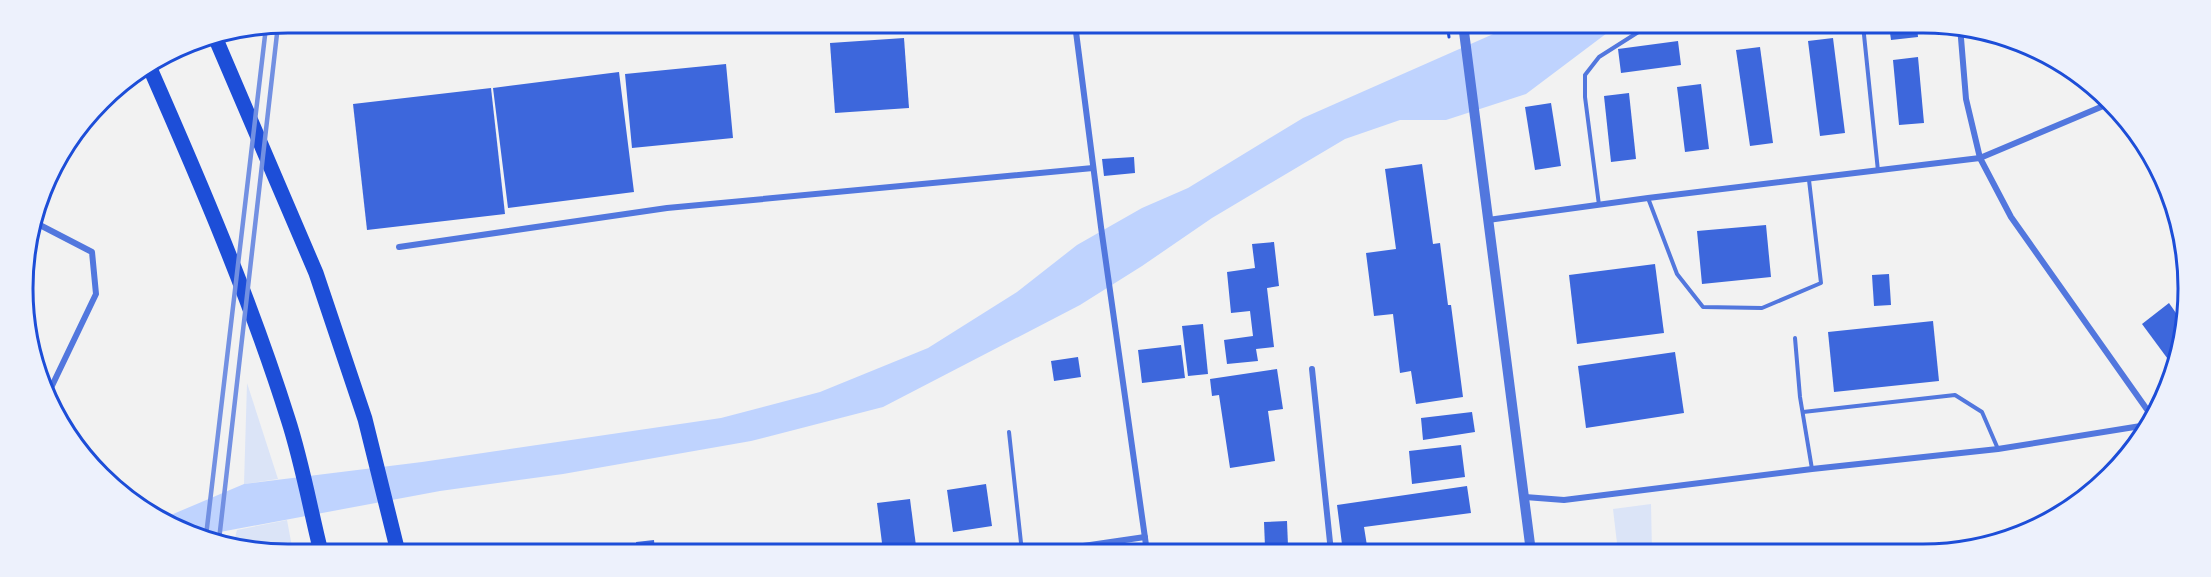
<svg xmlns="http://www.w3.org/2000/svg" width="2211" height="577" font-family="Mulish,sans-serif">
<rect width="100%" height="100%" fill="#f2f2f2"/>
<!-- green -->
<g fill="#dbe4f7">
<path d="M247,383L278,479L244,484Z"/>
<path d="M1651,504L1652,552H1618L1613,509Z"/>
<path d="M287,520L293,552H253L233,545L237,530Z"/>
</g>
<!-- water -->
<path fill="#bfd3fe" d="M1516,24H1619L1526,94L1446,120H1400L1345,139L1212,218L1142,266L1080,305L883,407L751,441L563,474L440,491L204,535L159,520L244,484L422,462L721,418L820,392L928,348L1017,292L1077,245L1142,208L1188,188L1303,118Z"/>
<!-- building -->
<g fill="#3d67dc">
<path d="M1889,25H1917L1918,37L1891,40Z"/>
<path d="M904,38L909,108L835,113L830,43Z"/>
<path d="M1833,38L1845,133L1820,136L1808,41Z"/>
<path d="M1678,41L1681,65L1621,73L1618,49Z"/>
<path d="M1760,47L1773,143L1750,146L1736,50Z"/>
<path d="M1918,57L1924,123L1899,125L1893,60Z"/>
<path d="M726,64L733,138L632,148L625,74Z"/>
<path d="M619,72L634,192L508,208L493,88Z"/>
<path d="M1701,84L1709,149L1685,152L1677,87Z"/>
<path d="M491,88L505,214L367,230L353,104Z"/>
<path d="M1629,93L1636,159L1611,162L1604,96Z"/>
<path d="M1551,103L1561,166L1535,170L1525,107Z"/>
<path d="M1134,157L1135,173L1104,176L1102,159Z"/>
<path d="M1422,164L1433,244L1440,243L1448,305H1451L1463,397L1416,404L1411,371L1400,373L1393,314L1374,316L1366,253L1396,249L1385,169Z"/>
<path d="M1766,225L1771,277L1702,284L1697,231Z"/>
<path d="M1274,242L1279,286L1267,288L1274,347L1256,349L1258,361L1227,364L1224,340L1253,336L1250,311L1231,313L1227,272L1255,268L1252,244Z"/>
<path d="M1655,264L1664,333L1577,344L1569,275Z"/>
<path d="M1889,274L1891,305L1874,306L1872,275Z"/>
<path d="M2169,303L2185,326L2173,366L2142,324Z"/>
<path d="M1933,321L1939,381L1834,392L1828,332Z"/>
<path d="M1203,324L1208,374L1188,376L1182,326Z"/>
<path d="M1181,345L1185,378L1142,383L1138,350Z"/>
<path d="M1675,352L1684,413L1586,428L1578,366Z"/>
<path d="M1078,357L1081,377L1054,381L1051,361Z"/>
<path d="M1277,369L1283,409L1268,411L1275,461L1230,468L1219,395L1212,396L1210,379Z"/>
<path d="M1472,412L1475,432L1423,440L1421,418Z"/>
<path d="M1461,445L1465,477L1412,484L1409,451Z"/>
<path d="M986,484L992,526L953,532L947,490Z"/>
<path d="M1467,486L1471,513L1364,527L1368,552H1343L1337,505Z"/>
<path d="M910,499L916,546L883,551L877,503Z"/>
<path d="M1287,521L1288,546L1265,547L1264,522Z"/>
<path d="M654,540L655,552H637L636,542Z"/>
</g>
<g fill="none" stroke-linecap="round" stroke-linejoin="round">
<!-- path -->
<path stroke="#1d4ed8" stroke-width="3" d="M1447,24L1449,37"/>
<!-- service -->
<g stroke="#5277de" stroke-width="4">
<path d="M1863,25L1878,171"/>
<path d="M1648,198L1677,274L1703,307L1762,308L1821,283L1809,180"/>
<path d="M1599,205L1585,97V75L1599,57L1651,24"/>
<path d="M1795,338L1800,397L1812,469"/>
<path d="M1803,412L1955,395L1982,412L1998,449"/>
<path d="M1009,432L1022,552"/>
</g>
<!-- minor -->
<g stroke="#5277de" stroke-width="6">
<path d="M1075,24L1101,227L1147,552"/>
<path d="M1960,26L1966,99L1980,158L2011,217L2153,418"/>
<path d="M1076,31L1133,24"/>
<path d="M1488,220L1648,198L1980,158L2108,104"/>
<path d="M36,223L92,252L96,294L49,392"/>
<path d="M399,247L667,208L1093,168"/>
<path d="M1312,369L1331,552"/>
<path d="M1525,497L1564,500L1812,469L1998,449L2147,425"/>
<path d="M1042,552L1145,537"/>
</g>
<!-- tertiary -->
<path stroke="#5277de" stroke-width="10" d="M1463,24L1531,552"/>
<!-- motorway -->
<g stroke="#1d4ed8" stroke-width="15">
<path d="M215,37L316,273L365,419L398,552"/>
<path d="M149,66C200,182 250,298 288,419C302,462 310,508 321,552"/>
</g>
<!-- rail -->
<g stroke="#7290e2" stroke-width="4.5">
<path d="M206,536L266,27"/>
<path d="M219,540L278,25"/>
</g>
</g>
<!-- crop -->
<path d="M0 0H2211V577H0ZM288 33H1923A255 255 0 0 1 2178 288V289A255 255 0 0 1 1923 544H288A255 255 0 0 1 33 289V288A255 255 0 0 1 288 33Z" fill="#edf1fc" fill-rule="evenodd"/>
<path fill="none" stroke="#1d4ed8" stroke-width="3" d="M288 33H1923A255 255 0 0 1 2178 288V289A255 255 0 0 1 1923 544H288A255 255 0 0 1 33 289V288A255 255 0 0 1 288 33Z"/>
</svg>
